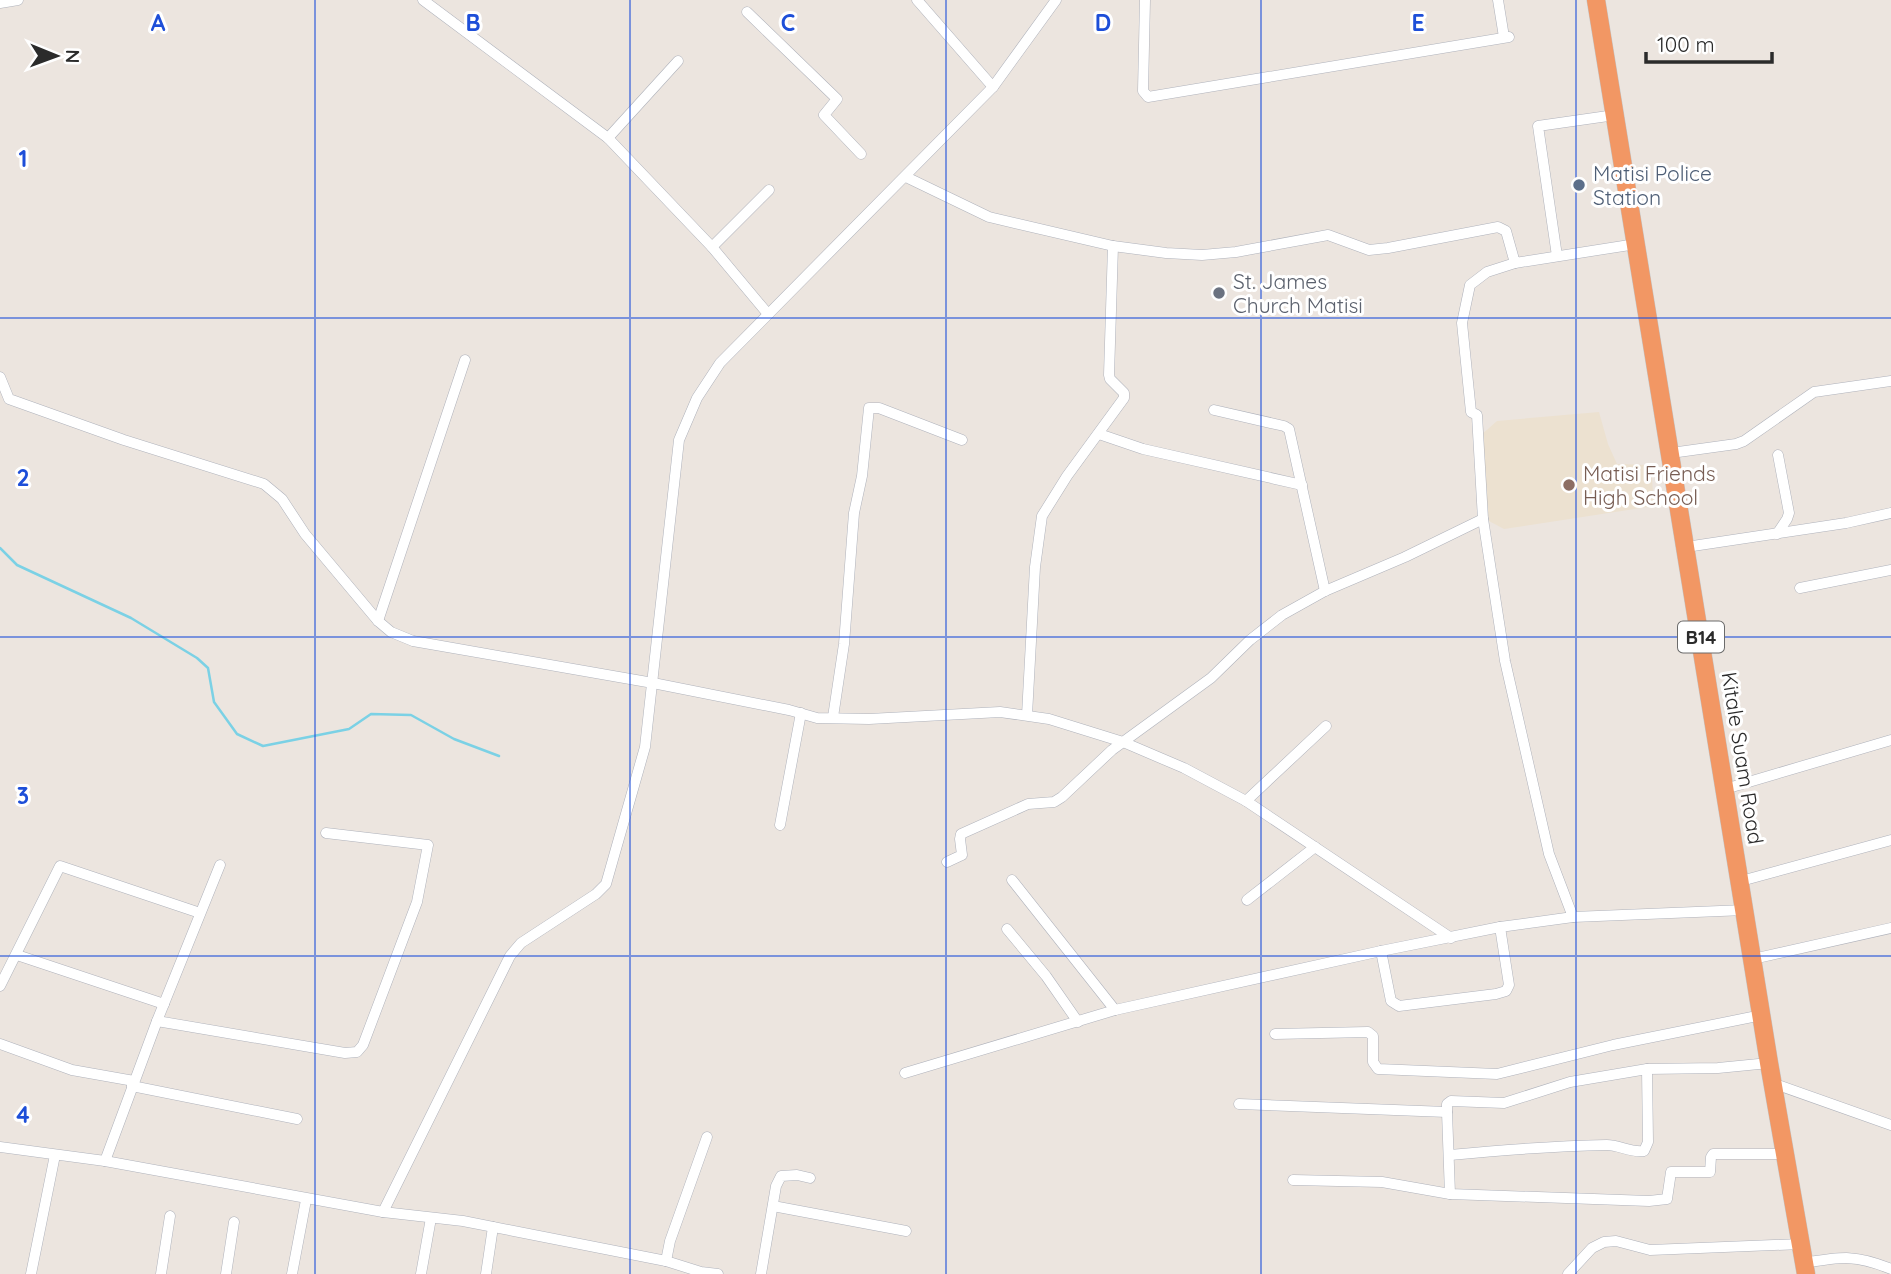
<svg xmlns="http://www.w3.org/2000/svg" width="1891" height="1274" font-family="Quicksand,sans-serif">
<rect width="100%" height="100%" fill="#ece5df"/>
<!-- education -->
<path fill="#ece1d0" d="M1599,412L1608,444L1617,464L1651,465L1654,506L1504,529L1489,521L1480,436L1497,421Z"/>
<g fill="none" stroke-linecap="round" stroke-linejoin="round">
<!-- stream -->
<path stroke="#7bd1e5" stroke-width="2.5" d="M0,548L17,565L131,618L197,658L208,668L214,702L237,734L263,746L349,729L371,714L411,715L454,739L499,756"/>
<!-- street casing -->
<g stroke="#afb2bb" stroke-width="11">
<g id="street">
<path d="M423,0L608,138L712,247L768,314"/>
<path d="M917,0L993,87"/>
<path d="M1145,0L1143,91L1148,97L1509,37"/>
<path d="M1498,0L1504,37"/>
<path d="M0,3L18,0"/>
<path d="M747,12L837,99L824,115L861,154"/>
<path d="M608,138L678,61"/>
<path d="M906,177L989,217L1113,246L1166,253L1202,255L1236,252L1328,235L1369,250L1388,248L1498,227L1506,231L1515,263L1636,244"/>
<path d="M712,247L769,190"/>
<path d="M1557,256L1538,126L1615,115"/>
<path d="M1515,263L1487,272L1470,285L1462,323L1471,412L1477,415L1483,519L1505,661L1549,854L1573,917"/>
<path d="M0,377L9,399L124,440L264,484L282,499L305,534L378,621L391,632L413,641L653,683L789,710L817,718L869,719L1000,712L1049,719L1123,742L1184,768L1246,801L1451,938"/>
<path d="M1214,410L1284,426L1289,429L1325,591"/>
<path d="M1099,434L1143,449L1302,485"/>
<path d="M1671,453L1736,444L1744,441L1814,392L1891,381"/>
<path d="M1777,534L1787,519L1789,513L1778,455"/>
<path d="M1686,547L1846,523L1891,513"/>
<path d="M1800,588L1891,570"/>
<path d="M378,621L465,360"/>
<path d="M1027,715L1035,567L1042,516L1067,476L1124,398V393L1110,379L1109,375L1113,246"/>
<path d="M833,717L844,644L854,513L862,476L869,408H879L962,440"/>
<path d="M1725,789L1891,740"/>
<path d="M1246,801L1326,726"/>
<path d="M780,825L801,713"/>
<path d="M947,862L962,855L960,839L961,834L1028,804L1054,802L1062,797L1112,750L1211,678L1250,640L1282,615L1325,591L1405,557L1483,519"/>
<path d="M1012,880L1115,1010"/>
<path d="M1741,881L1891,840"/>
<path d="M1247,900L1315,847"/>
<path d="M1007,929L1046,976L1078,1022"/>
<path d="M1381,951L1391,1001L1399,1006L1496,994L1506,991L1509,985L1500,927"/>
<path d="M17,955L164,1004"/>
<path d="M1753,959L1891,928"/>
<path d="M0,986L60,866L200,913"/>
<path d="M157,1021L345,1053L357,1052L363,1045L417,902L428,845L326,833"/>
<path d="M1275,1034L1368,1032L1373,1036V1062L1378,1069L1497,1074L1613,1045L1762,1015"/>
<path d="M0,1044L72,1070L134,1081"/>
<path d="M905,1073L1115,1010L1381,951L1500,927L1573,917L1745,910"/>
<path d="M1775,1084L1891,1125"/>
<path d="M132,1086L297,1119"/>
<path d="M1239,1104L1447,1112V1104L1451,1101L1504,1103L1570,1082L1647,1069L1718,1068L1769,1063"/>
<path d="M1447,1112L1450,1194"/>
<path d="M0,1147L105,1161L383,1212L463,1221L666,1261L701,1272L718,1274"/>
<path d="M1450,1155C1502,1150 1554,1146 1607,1145C1619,1145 1631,1153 1644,1151L1648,1142L1647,1069"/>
<path d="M105,1161L157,1021L220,865"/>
<path d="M1293,1180L1382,1182L1450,1194L1649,1201L1667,1199L1671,1172H1710L1711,1157L1713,1154H1786"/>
<path d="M773,1206L906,1231"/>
<path d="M383,1212L510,956L521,943L596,894L606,884L645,747L679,440L697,398L720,363L993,87L1056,0"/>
<path d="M666,1261L670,1241L707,1137"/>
<path d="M1804,1263C1841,1257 1855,1254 1891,1269"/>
<path d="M31,1274L55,1155"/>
<path d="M161,1274L170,1216"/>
<path d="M226,1274L234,1222"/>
<path d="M292,1274L306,1200"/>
<path d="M421,1274L431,1218"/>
<path d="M486,1274L493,1227"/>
<path d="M761,1274L776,1186L781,1176L797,1175L810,1178"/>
<path d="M1568,1274L1592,1248L1604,1242L1616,1241L1650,1250L1801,1244"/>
</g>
</g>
<!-- highway casing -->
<g stroke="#c4c4c4" stroke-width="19">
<path id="highway" d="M1596,0L1769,1063L1806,1274"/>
</g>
<!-- street -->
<use href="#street" stroke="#fff" stroke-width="10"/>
<!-- highway -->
<use href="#highway" stroke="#f29764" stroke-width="18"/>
</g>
<!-- grid -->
<path fill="none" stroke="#1d4ed8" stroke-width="2" stroke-opacity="0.55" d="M315,0V1274M630,0V1274M946,0V1274M1261,0V1274M1576,0V1274M0,318H1891M0,637H1891M0,956H1891"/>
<!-- markers -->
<circle fill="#5c6f8a" stroke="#fff" stroke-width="2.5" cx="1579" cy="185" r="7"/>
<circle fill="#6b7280" stroke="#fff" stroke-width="2.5" cx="1219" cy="293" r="7"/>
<circle fill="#8d6e63" stroke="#fff" stroke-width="2.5" cx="1569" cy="485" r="7"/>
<g text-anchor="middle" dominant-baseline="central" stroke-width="6" stroke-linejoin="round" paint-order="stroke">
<!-- shield labels -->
<rect fill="#fff" stroke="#6b6b6b" stroke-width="2" x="1678" y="621.5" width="46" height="31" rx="5"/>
<g font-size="19" font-weight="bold" fill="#2b2b2b">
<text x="1701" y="637">B14</text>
</g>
<!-- service labels -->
<g font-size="21" fill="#4e5e75" stroke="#fff" text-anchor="start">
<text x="1593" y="173">Matisi Police<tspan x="1593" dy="24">Station</tspan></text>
</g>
<!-- worship labels -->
<g font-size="21" fill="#5b616d" stroke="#fff" text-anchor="start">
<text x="1233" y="281">St. James<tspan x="1233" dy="24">Church Matisi</tspan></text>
</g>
<!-- education labels -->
<g font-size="21" fill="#785e54" stroke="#fff" text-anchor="start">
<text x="1583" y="473">Matisi Friends<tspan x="1583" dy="24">High School</tspan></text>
</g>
<!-- street labels -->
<g font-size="21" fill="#2b2b2b" stroke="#fff">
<text transform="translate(1743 758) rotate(81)">Kitale Suam Road</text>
</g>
</g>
<g font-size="23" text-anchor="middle" font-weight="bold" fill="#1d4ed8" stroke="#fff" stroke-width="6" stroke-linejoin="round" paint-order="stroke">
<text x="158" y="31">A</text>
<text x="473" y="31">B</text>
<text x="788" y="31">C</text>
<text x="1103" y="31">D</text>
<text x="1418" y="31">E</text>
<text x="23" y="167">1</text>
<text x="23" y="486">2</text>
<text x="23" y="804">3</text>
<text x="23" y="1123">4</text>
</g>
<!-- north arrow -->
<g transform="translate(56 56) rotate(91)" stroke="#ffffff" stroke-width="5" paint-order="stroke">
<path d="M0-5L12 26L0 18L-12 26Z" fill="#2b2b2b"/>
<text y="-10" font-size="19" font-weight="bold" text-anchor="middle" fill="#2b2b2b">N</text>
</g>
<!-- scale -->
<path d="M1646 52v10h126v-10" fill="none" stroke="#2b2b2b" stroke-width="3.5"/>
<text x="1657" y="52" font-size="21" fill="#2b2b2b" stroke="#ffffff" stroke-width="5" paint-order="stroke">100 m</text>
</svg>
